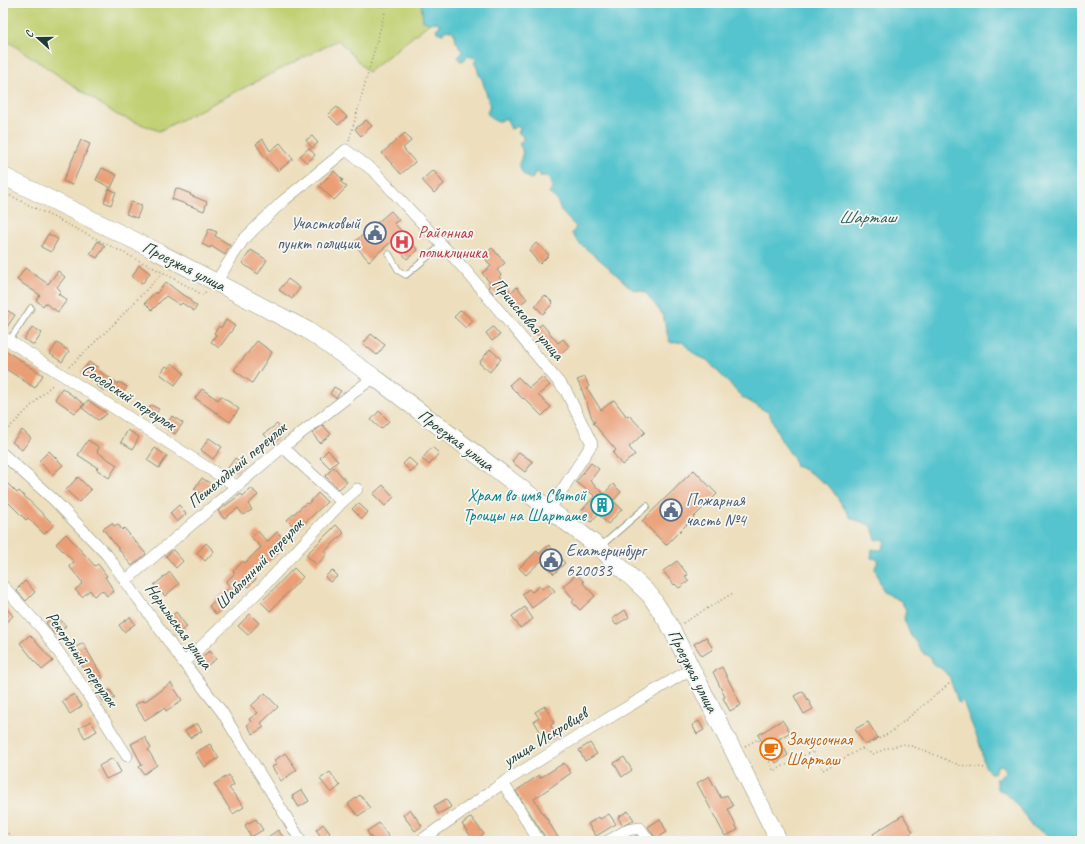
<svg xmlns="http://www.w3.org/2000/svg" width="1085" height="844" font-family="Caveat,sans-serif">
<rect width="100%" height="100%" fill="#f6f6f2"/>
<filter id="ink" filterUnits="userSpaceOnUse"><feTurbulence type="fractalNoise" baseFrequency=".025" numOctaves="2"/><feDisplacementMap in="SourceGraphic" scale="8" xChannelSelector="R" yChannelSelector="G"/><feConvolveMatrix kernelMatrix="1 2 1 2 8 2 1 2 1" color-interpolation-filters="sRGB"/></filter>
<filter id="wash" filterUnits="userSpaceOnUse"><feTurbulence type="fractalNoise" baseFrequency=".012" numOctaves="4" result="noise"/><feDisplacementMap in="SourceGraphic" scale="16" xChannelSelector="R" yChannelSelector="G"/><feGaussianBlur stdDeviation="0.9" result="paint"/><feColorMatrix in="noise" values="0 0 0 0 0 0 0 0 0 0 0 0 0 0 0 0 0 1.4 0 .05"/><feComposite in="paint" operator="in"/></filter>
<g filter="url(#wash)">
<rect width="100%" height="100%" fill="#eddfbe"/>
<!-- green -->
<path fill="#c1d072" stroke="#708653" d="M3,3H421L423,20L430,23L368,72L338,40L159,131L117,115L3,38Z"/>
<!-- water -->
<path fill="#57c4ce" stroke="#3b8081" d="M421,3H1082V841H1051L1043,832L1031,826L1027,817L1005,792L997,789V782L995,779H1000L1001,776L1006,770L1002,765L997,766L994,773H990L984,764L980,745L965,707L964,703L962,701L960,703L958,702C956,694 951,685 950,678L942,669L933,664L931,657L924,654L910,634L904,619L906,610L901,601L883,592L875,568L878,561L877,559L871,558L872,549L880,550L883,548L885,541L880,539L876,540L872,526L851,518L830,487L809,472L796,466L794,459L781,440L769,413L742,397L707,360L695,355L682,342L672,343L669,341L663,315L645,292L632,289L606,265L578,242L572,234L576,227L561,211L557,200L549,193C554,186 552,182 547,176H540L539,172L534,174L533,178L530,179L523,174L519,164C522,155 525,152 519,144L523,140V137L518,132L520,130V128L516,126L514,128L511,129L506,118L498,122L492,119L487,113L490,106L482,79C477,75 479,68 474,63L476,60L475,58L468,56L463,61L459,60L458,57L461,54L462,51L459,48V45L456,42L455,35L451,30L444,31L443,34H442L437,32L436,29L439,27L440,24L437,22L430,23L423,21Z"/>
<g id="blocks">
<!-- building -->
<g fill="#ea9e75">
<path d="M337,107L347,117L338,125L328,115Z"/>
<path d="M366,120L372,126L361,136L355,129Z"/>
<path d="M405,133L411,141L403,148L415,162L401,174L382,153Z"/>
<path d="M312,136L318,143L312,148L306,140Z"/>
<path d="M263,139L270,151L280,143L293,159L278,171L262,153L256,144Z"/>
<path d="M81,140L90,144L72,185L63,181Z"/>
<path d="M309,148L315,155L307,163L300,156Z"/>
<path d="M102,168L117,175L111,188L96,180Z"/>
<path d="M433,170L444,184L434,193L422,180Z"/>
<path d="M334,171L343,180L341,182L347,187L334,200L319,186Z"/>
<path d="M176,188L191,194L190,195L207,202L204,211L172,199Z"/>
<path d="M109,189L116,192L111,205L104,202Z"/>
<path d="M131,202L142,205L137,218L126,214Z"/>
<path d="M391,211L399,220L394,223L418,250L407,259L392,241L369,261L353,243Z"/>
<path d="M209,229L217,232L215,236L230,245L225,255L211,246L210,248L202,244Z"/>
<path d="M48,234L58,239L51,252L41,247Z"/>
<path d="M98,241L105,246L97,258L90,254Z"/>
<path d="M536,243L549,255L540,264L529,251Z"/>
<path d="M492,248L505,263L497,270L501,275L499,277L510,291L505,296L499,290L494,294L488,287L491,284L482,273L491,266L483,256Z"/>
<path d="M251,250L267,260L258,274L242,263Z"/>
<path d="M139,265L150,273L142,284L132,277Z"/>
<path d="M25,268L48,284L58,271L65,277L57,287L61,291L58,294L67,300L58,312L45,303L43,306L36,300L40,295L17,280Z"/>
<path d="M288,279L300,288L292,299L279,290Z"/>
<path d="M166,282L180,293L191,299L190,301L197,306L194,311L182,303L180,305L166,296L152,310L145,303L155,292L156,294Z"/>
<path d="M517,287L527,299L517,307L507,296Z"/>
<path d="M545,295L553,303L543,314L535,306Z"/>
<path d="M3,308L15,315L5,330H3Z"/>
<path d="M461,310L473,321L466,328L454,317Z"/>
<path d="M226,320L235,326L219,348L211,342L216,335L214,333L219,326L221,328Z"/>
<path d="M542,324L558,343L563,339L569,346L556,358L534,331Z"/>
<path d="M33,327L42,333L34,345L24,339Z"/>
<path d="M493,327L500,335L492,341L486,333Z"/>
<path d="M371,334L385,345L377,355L363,344Z"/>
<path d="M257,341L272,352L252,383L234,370Z"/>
<path d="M57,343L69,351L62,362L50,354Z"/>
<path d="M3,349L43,375L35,388L3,367Z"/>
<path d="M490,349L501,359L490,372L479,363Z"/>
<path d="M89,362L99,368L98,370L118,384L119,382L127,387L120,398L105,389L104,391L96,385L97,383L81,373Z"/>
<path d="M172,363L184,373L175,385L160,374L166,366L169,368Z"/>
<path d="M518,377L529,388L542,377L550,385L538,395L551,407L542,416L524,398L523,399L509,385Z"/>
<path d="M585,377L589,387L587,388L601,410L614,400L627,417L629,415L645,432L629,447L635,455L622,465L613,453L616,450L593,423L595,422L592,418L582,390L577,380Z"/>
<path d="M334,387L341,391L336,398L330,394Z"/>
<path d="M62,388L84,404L75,413L55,399Z"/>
<path d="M202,389L218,400L221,396L239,409L230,422L195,398Z"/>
<path d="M88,400L107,414L98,420L82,408Z"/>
<path d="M151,405L159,409L154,417L146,412Z"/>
<path d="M379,411L389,421L381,429L371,420Z"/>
<path d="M172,416L183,423L175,434L165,427Z"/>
<path d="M277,424L282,430L277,435L279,438L272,444L264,434Z"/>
<path d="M323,425L331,434L320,443L312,433Z"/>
<path d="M22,430L31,438L22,450L12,442Z"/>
<path d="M128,430L139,437L133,449L121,442Z"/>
<path d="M209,438L222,447L213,459L201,450Z"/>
<path d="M88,440L99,447L97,452L117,465L109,478L96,469L98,468L78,455Z"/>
<path d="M432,447L439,453L429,465L422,459Z"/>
<path d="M155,448L167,456L159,468L147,460Z"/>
<path d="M328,450L338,461L330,468L320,458Z"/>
<path d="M49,451L63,465L52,475L39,461Z"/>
<path d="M519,452L533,462L525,472L512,462Z"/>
<path d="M235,458L243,463L236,473L228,468Z"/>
<path d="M409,458L418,466L411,472L403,464Z"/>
<path d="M591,463L599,469L590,481L604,494L613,484L621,492L613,501L622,509L608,524L598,514L591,522L580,512L595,496L576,482Z"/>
<path d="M334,467L347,482L339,489L325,476Z"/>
<path d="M694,470L717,494L666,545L642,521Z"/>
<path d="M78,477L91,490L79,502L66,490Z"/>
<path d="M202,478L214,486L206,497L194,489Z"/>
<path d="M3,479L17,493L19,491L54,525L44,534L28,518L26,520L3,497Z"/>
<path d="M383,485L394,497L385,506L373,494Z"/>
<path d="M251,488L258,495L248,504L252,510L243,515L238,508L224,519L218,511L241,494L243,496Z"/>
<path d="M318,493L327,502L297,530L287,520L306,503L308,504Z"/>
<path d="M358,503L368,512L362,519L352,509Z"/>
<path d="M179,505L186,514L177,522L170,513Z"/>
<path d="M112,523L114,526L118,524L122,530L124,528L146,554L132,566L103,529Z"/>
<path d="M336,525L344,533L325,551L327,554L317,565L306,555Z"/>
<path d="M258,531L267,542L277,532L286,541L276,551L278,553L253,577L256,579L248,587L245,584L227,602L228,604L216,615L209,606L230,587L226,582L235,573L233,571L243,561L245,563L261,547L251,537Z"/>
<path d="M66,534L95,566L98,564L107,576L105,577L114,591L107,596L102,590L94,596L90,590L82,597L75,590L83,583L69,566L74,562L56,544Z"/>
<path d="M206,543L214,551L205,561L197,553Z"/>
<path d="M549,545L565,563L554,574L541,561L526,575L519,568L537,551L539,554Z"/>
<path d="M173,550L183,561L176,568L166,556Z"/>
<path d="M677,561L688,575L685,576L689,581L679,588L675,584L674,585L663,571Z"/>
<path d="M294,568L303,577L270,611L261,602Z"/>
<path d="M332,570L338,576L330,582L325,577Z"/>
<path d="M170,572L179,584L165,596L154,585Z"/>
<path d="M577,574L584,582L583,583L595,596L580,610L572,602L574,600L563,586Z"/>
<path d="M25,581L35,592L26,601L16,590Z"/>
<path d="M549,584L555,591L532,608L522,594L529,589L532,592L540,586L542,589Z"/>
<path d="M3,604L13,616L3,625Z"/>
<path d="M525,607L533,619L520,628L512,616Z"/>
<path d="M625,610L629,617L616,625L612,619Z"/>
<path d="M176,612L187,627L177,634L167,620Z"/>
<path d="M250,614L259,623L248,635L238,626Z"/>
<path d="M56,615L66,626L55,635L46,623Z"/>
<path d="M130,617L135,624L124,632L119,625Z"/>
<path d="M30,635L53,661L42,670L20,643Z"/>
<path d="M706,637L713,649L702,656L694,644Z"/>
<path d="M83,643L103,678L92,684L81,664H80L71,650Z"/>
<path d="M210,651L216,659L204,668L198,659Z"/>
<path d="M722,667L741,705L730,711L723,698L725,697L713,672Z"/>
<path d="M171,683L182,700L166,711L164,708L145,720L135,705L143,700L144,702Z"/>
<path d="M110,690L115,698L105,704L100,696Z"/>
<path d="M803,691L813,709L804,714L794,696Z"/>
<path d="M265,693L278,707L261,723L264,727L253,734L247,725L251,722L249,719L258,713L251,706Z"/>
<path d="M74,694L82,706L70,714L62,701Z"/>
<path d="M545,706L554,723L550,725L558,737L547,743L534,721L539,718L535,712Z"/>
<path d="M782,720L790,732L779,739L788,755L776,763L758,735Z"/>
<path d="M91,721L97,731L85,738L79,728Z"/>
<path d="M699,721L704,730L697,734L692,725Z"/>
<path d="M868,722L878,738L865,745L855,729Z"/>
<path d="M197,723L202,731L190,738L185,731Z"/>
<path d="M145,737L151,748L148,750L157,765L144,774L139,767L142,765L131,744Z"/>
<path d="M590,743L597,754L585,761L579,750Z"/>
<path d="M210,744L219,758L204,767L195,753Z"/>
<path d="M285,753L297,770L281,781L272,767L277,764L274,761Z"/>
<path d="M624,757L632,770L622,777L614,763Z"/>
<path d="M113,758L121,772L106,779L99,766Z"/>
<path d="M564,763L571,773L534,799L545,817H546L560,841H546L545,837L516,791L539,775L540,778Z"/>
<path d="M330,772L340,786L331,793L320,779Z"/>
<path d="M229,775L234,785L229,788L244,807L233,814L214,784Z"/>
<path d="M709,776L721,798L727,795L733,806L728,809L738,830L725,836L697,783Z"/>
<path d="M302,790L309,801L299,807L292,796Z"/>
<path d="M360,795L370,808L358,816L348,804Z"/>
<path d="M446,799L451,807L438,814L434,806Z"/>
<path d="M410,809L422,826L415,831L403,815Z"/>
<path d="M628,811L634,820L622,825L618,817Z"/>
<path d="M609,814L616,824L596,836L588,824L599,817L600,819Z"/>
<path d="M903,815L913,832L898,841H877L873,834Z"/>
<path d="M471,817L484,834L474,841L462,824Z"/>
<path d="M256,819L263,830L251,837L245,825Z"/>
<path d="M660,819L667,832L656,839L648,827Z"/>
<path d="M379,823L392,841H373L367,831Z"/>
<path d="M323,824L330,833L323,839L316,830Z"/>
<path d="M278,830L284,838L279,841H262Z"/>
<path d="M637,836L640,841H628L636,836Z"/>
</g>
</g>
</g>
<g filter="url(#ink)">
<use href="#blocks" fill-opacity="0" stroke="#868e79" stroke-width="1"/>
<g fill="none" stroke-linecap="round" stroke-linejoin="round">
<!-- service casing -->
<g stroke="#868e79" stroke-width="7">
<g id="service">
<path d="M389,254L399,271L406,275L442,245"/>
<path d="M9,341L31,308"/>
<path d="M601,546L647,506"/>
</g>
</g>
<!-- minor casing -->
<g stroke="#868e79" stroke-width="12">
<g id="minor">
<path d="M216,282L243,240L283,201L346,150L375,172L467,272L566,391L592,444L549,510"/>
<path d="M3,337L236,486"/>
<path d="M283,447L342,502"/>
<path d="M3,454L54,500L107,555L184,663L222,712L301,841"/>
<path d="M125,581L283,447L374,377"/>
<path d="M3,586L43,630L81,684L127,756"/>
<path d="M184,663L261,589L342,502L357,489"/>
<path d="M503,783L539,841"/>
<path d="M420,841L503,783L562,746L691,669"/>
<path d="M608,841L627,830L640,828L649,841"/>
</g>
</g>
<!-- primary casing -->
<g stroke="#868e79" stroke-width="18">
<path id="primary" d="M3,176L158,252L307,330L374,377L599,547L650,595L669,624L779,841"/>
</g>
<!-- path -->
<g stroke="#868e79" stroke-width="1.5" stroke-dasharray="1 3" stroke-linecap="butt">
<path d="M349,141L385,12"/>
<path d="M3,192L162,272L203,295L206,291"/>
<path d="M69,367L116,322L162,273"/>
<path d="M3,434L54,383"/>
<path d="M683,623L733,593"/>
<path d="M745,746L758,739L774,771L813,751L823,770L891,732L950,683"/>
<path d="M862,749L873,754L888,748L905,744L926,751L959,765L986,768"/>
<path d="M3,827L14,841"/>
</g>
<!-- service -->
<use href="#service" stroke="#fff" stroke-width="5.5"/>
<!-- minor -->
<use href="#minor" stroke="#fff" stroke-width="11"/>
<!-- primary -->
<use href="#primary" stroke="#fff" stroke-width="17"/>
</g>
</g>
<!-- icons -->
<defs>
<g id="civic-ring" transform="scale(1.15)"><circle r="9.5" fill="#f6f6f2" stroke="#5c6f8a" stroke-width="1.5"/><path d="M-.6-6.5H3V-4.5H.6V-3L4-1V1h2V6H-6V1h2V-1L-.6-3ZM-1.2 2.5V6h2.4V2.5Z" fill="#5c6f8a"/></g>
<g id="hospital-ring" transform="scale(1.15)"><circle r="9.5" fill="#f6f6f2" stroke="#e0444e" stroke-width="1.5"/><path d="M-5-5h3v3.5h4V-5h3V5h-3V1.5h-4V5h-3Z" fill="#e0444e"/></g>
<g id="building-ring" transform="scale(1.15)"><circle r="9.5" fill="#f6f6f2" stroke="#0f9aa8" stroke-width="1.5"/><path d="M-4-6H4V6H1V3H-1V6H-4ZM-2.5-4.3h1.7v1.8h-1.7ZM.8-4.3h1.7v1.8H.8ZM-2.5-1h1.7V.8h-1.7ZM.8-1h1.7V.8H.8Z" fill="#0f9aa8"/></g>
<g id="cafe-ring" transform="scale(1.15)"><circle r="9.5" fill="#f6f6f2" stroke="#e8710a" stroke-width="1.5"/><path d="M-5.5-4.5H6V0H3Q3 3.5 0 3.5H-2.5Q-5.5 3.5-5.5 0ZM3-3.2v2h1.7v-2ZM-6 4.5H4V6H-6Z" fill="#e8710a"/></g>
</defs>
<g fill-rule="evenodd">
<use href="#civic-ring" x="375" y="233"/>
<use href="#hospital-ring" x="402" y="242"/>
<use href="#building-ring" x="602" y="505"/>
<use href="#civic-ring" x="671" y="510"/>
<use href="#civic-ring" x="551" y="560"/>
<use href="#cafe-ring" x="771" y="749"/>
</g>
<g text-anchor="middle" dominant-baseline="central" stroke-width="3.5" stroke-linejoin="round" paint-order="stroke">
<!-- service labels -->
<g font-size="17" fill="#4e5e75" stroke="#f6f6f2" text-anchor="start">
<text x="360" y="223" text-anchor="end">Участковый<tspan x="360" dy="20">пункт полиции</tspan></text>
<text x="686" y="500">Пожарная<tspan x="686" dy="20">часть №4</tspan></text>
<text x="566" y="550">Екатеринбург<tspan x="566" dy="20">620033</tspan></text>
</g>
<!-- health labels -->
<g font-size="17" fill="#be3a42" stroke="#f6f6f2" text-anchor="start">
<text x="418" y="232">Районная<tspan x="418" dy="20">поликлиника</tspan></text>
</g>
<!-- street labels -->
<g font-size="17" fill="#1f3d34" stroke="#f6f6f2">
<text transform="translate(184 266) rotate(27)">Проезжая улица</text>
<text transform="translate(528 319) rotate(50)">Приисковая улица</text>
<text transform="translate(129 397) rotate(33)">Соседский переулок</text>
<text transform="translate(456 440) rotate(37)">Проезжая улица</text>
<text transform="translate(237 465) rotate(-40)">Пешеходный переулок</text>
<text transform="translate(259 564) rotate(-46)">Шаблонный переулок</text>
<text transform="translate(179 626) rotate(54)">Норильская улица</text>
<text transform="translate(82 659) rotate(55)">Рекордный переулок</text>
<text transform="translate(693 671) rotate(63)">Проезжая улица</text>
<text transform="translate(545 737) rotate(-32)">улица Искровцев</text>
</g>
<!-- culture labels -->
<g font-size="17" fill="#0d838f" stroke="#f6f6f2" text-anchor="end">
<text x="586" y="495">Храм во имя Святой<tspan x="586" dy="20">Троицы на Шарташе</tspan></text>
</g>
<!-- food labels -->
<g font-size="17" fill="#c56008" stroke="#f6f6f2" text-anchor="start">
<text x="786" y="739">Закусочная<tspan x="786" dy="20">Шарташ</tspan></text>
</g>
<!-- water labels -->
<g font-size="18" font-style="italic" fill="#2d5f5a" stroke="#f6f6f2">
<text x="867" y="217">Шарташ</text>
</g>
</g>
<!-- margin -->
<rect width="1085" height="844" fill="none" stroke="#f6f6f2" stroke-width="16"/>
<!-- north arrow -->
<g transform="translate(38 38) rotate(291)" stroke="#f6f6f2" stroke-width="3" paint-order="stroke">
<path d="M0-3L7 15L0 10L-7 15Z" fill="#1f3d34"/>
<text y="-6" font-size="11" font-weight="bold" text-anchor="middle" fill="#1f3d34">С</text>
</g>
</svg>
